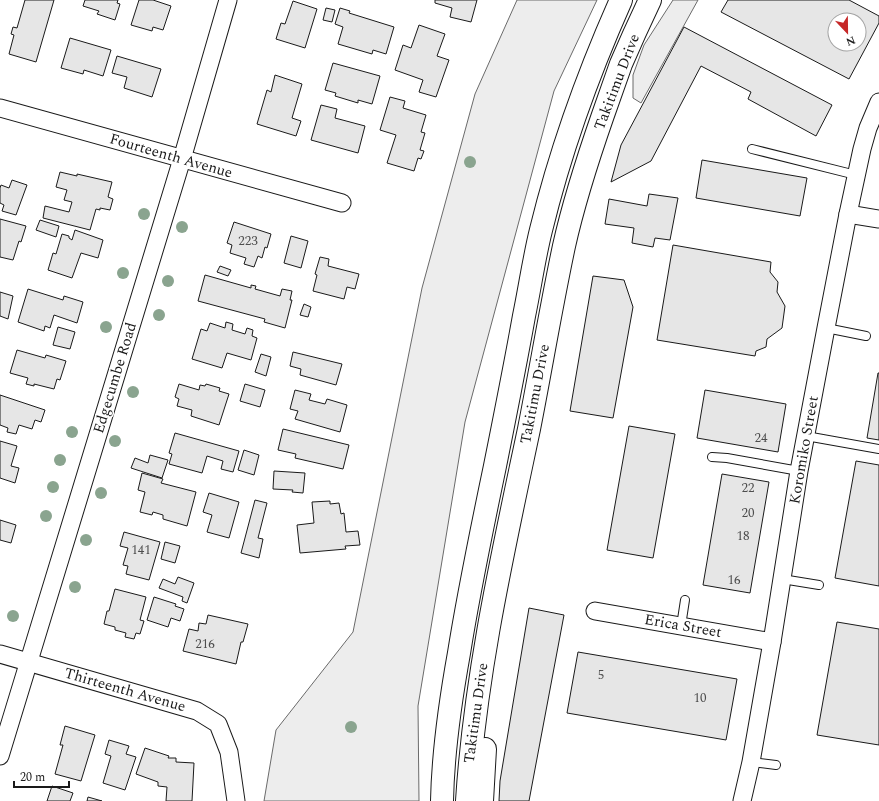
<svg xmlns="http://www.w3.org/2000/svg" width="879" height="801" font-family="Spectral,serif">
<rect width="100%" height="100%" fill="#fff"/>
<!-- built -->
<g fill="#ededed" stroke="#6a6a6a">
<path d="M517,0H597L554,91L465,422L418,706L419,801H264L276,730L353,632L422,288L475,94Z"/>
<path d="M673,0H698L641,103L633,98V75L644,45Z"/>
</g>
<!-- building -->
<g fill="#e6e6e6" stroke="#1a1a1a" fill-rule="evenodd">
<path d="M25,0H54L36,62L9,54L14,35L11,34L13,27L17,28Z"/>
<path d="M85,0H118L117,3L120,4L115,20L97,14L99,11L83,6Z"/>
<path d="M139,0H153L171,6L163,30L153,27L152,31L131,25Z"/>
<path d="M435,0H477L471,22L450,17L452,8L435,3Z"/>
<path d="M728,0H849L879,16V23L849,79L721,12ZM835,20H859V44H835Z"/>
<path d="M293,1L317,9L305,48L276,39L281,23L285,24Z"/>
<path d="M326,8L335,10L332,22L323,20Z"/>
<path d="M340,8L350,11L349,13L394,27L386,54L373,50L372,54L338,44L343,27L335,24Z"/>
<path d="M419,25L445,34L437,56L449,60L436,97L419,92L423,80L395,70L403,45L411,48Z"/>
<path d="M684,27L832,105L816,136L748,99L751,92L701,66L651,161L611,182L621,145Z"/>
<path d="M70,38L111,50L103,76L84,70L83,74L61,68Z"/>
<path d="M117,56L161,69L152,97L124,88L127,77L112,73Z"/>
<path d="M333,63L380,76L372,104L358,100V103L335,96L336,93L325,90Z"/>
<path d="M275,75L302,84L292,118L301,121L296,136L257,124L267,90L271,92Z"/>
<path d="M390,97L405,101L403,108L426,115L421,132L425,133L420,150L424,151L421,159L418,158L414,171L387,163L396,135L380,130Z"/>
<path d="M321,105L337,109L335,118L365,126L358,153L311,140Z"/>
<path d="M702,160L807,178L800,216L696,198Z"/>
<path d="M60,172L77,176V174L112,182L108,197L113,199L110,210L100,208V210L96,209L90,230L43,218L45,206L69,212L72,202L64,200L67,190L56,187Z"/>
<path d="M12,180L27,185L16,215L2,211L4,205L0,203V188L1,185L9,188Z"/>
<path d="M649,194L678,198L670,240L655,238L653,247L632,243L634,228L605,224L609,199L647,206Z"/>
<path d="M0,219L26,226L21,242L19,241L13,260L0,257Z"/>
<path d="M40,220L59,226L56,237L36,230Z"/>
<path d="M234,222L271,234L267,248L265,247L262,258L258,256L254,267L244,264L246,258L230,253L232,245L227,243Z"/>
<path d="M75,230L103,240L98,258L81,253L72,278L48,270L53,253L56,254L62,234L69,236V238L72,240Z"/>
<path d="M291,236L308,241L301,268L284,263Z"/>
<path d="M673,245L771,262L770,272L778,282L777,292L785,306L782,328L767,339L766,347L756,351L755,356L657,340Z"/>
<path d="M320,257L329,259L328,266L359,274L355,289L347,287L344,299L313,291L317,275L315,274Z"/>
<path d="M220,266L231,270L228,276L217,272Z"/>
<path d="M205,275L251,288V285L256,286L255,289L280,296L282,289L292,291L290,300H292L285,328L264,322L265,319L198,301Z"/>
<path d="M593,276L624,280L633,307L613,418L570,411Z"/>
<path d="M28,289L63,300L64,296L83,302L77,323L54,315L50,328L45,326L44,331L18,322Z"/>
<path d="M0,292L13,296L8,319L0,316Z"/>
<path d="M304,304L311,307L308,317L300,315Z"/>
<path d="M226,322L233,324L232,330L245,334L247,328L253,330L252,336L257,338L251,360L227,353L222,368L192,359L201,329L207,331L210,323L225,328Z"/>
<path d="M58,327L75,332L70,349L53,345Z"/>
<path d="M17,350L45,358L46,355L66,361L60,380L57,379L54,389L34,384V386L26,384L28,378L10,373Z"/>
<path d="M293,352L342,364L336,385L300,375L301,369L290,366Z"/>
<path d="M261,354L271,357L266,376L255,372Z"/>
<path d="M878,373H879V440L867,438Z"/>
<path d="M179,384L199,390L200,385L205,386L206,384L220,388L219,391L229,394L219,425L191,416L192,410L177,406L179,399L175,397Z"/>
<path d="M245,384L265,390L260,407L240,401Z"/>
<path d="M295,390L311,394L309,400L325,404L327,399L347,405L340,432L295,419L298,411L290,409Z"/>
<path d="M705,390L786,404L778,452L697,438Z"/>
<path d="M0,395L45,410L41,422L35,420L32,429L19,425L16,434L7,432L8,428L0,425Z"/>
<path d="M629,426L675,434L653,558L607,550Z"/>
<path d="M283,429L349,445L343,469L295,458L296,454L278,450Z"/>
<path d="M175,433L239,451L233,472L221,469L223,461L207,456L202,473L169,464L172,454L169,453Z"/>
<path d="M0,441L17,446L11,466L19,468L15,483L0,478Z"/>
<path d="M244,450L259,455L254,475L238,470Z"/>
<path d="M150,455L168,460L162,478L131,468L135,458L148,463Z"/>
<path d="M856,461L879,465V586L835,578Z"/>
<path d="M274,471L305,473L303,493L292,492L293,490L273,489Z"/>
<path d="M142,473L163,479L161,483L196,492L187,526L163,519V515L153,512L152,515L140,512L145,492L138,490Z"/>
<path d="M722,474L769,482L750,593L703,585Z"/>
<path d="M209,493L239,502L229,538L207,532L212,515L203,512Z"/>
<path d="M255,500L267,503L258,538L263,539L259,558L241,553Z"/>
<path d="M330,501V504L339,503L341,514L344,513L346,532L358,531L360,545L345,546L346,549L300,553L297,525L314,523L312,502Z"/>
<path d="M0,520L16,525L11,543L0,540Z"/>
<path d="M124,532L160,542L149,580L126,574L128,566L123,565L128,548L120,546Z"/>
<path d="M165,542L180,546L175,563L161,559Z"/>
<path d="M178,577L194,583L187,603L182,601L183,597L159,588L163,579L175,584Z"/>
<path d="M115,589L146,597L140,620L144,621L140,634L136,633L134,639L125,637L126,633L115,630V627L104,624L107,611H109Z"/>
<path d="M154,597L176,604L175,606L184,609L180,621L171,618L168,627L147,620Z"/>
<path d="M529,608L564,615L529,801H499L500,781Z"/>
<path d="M208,615L248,624L243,642H241L236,664L183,651L189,629L198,631L199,623L206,624Z"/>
<path d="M837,622L879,629V745L817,735Z"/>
<path d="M578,652L737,679L726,740L567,713Z"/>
<path d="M65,726L95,735L81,781L55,774L63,745H60Z"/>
<path d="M109,740L129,746L126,754L136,757L125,790L103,783L111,756L105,754Z"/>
<path d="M145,748L169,756L168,758H176V762L194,763L192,801H166L167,787L158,786V782L136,774Z"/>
<path d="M52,786L73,793L70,801H47Z"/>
<path d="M88,797L102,801H87Z"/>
</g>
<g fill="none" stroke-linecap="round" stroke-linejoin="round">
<!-- service casing -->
<g stroke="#1a1a1a" stroke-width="10">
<g id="service">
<path d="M752,149L856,175"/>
<path d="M826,328L866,336"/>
<path d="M806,436L879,449"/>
<path d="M712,457L727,458L799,471"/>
<path d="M782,579L819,585"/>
<path d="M681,626L685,600"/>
<path d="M751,762L776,765"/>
</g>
</g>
<!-- minor casing -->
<g stroke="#1a1a1a" stroke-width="19">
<g id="minor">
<path d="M0,108L342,203"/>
<path d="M848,214L879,219"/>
<path d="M595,611L772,642"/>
<path d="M0,654L197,711L218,724L229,752L236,801"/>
<path d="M0,756L182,159L228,0"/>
<path d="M742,801L751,762L772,642L799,471L826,328L848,214L862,149L868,128L879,102"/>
</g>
</g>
<!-- trunk casing -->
<g stroke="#1a1a1a" stroke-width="24">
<g id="trunk">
<path d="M442,801C443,750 450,703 459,653C469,590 482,528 495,466C505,416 515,366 524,316C530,287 534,258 541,230C560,152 588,74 621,0"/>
<path d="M467,801C475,675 503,552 529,429C541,368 551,307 564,246C574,201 588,158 603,115C609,98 615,81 621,64C630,43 640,21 650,0"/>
<path d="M482,801L485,749"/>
</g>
</g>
<!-- service -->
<use href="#service" stroke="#fff" stroke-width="8"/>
<!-- minor -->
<use href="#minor" stroke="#fff" stroke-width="17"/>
<!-- trunk -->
<use href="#trunk" stroke="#fff" stroke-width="22"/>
</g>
<!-- trees -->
<g fill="#8aa48f">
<circle cx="470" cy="162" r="6"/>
<circle cx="144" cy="214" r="6"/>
<circle cx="182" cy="227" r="6"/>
<circle cx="123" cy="273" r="6"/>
<circle cx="168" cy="281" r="6"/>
<circle cx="159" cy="315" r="6"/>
<circle cx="106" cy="327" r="6"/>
<circle cx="133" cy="392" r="6"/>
<circle cx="72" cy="432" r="6"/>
<circle cx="115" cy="441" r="6"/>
<circle cx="60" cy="460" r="6"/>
<circle cx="53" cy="487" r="6"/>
<circle cx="101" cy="493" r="6"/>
<circle cx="46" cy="516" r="6"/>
<circle cx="86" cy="540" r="6"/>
<circle cx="75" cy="587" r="6"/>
<circle cx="13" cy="616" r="6"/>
<circle cx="351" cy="727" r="6"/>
</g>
<g text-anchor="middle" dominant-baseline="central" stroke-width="3" stroke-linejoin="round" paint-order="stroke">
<!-- number labels -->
<g font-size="13" fill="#4d4d4d">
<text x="248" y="241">223</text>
<text x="761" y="438">24</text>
<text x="748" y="488">22</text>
<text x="748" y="513">20</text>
<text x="743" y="536">18</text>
<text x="141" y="550">141</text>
<text x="734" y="580">16</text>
<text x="205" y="644">216</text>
<text x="601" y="675">5</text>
<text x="700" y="698">10</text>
</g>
<!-- street labels -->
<g font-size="15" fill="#1a1a1a" stroke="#fff">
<text transform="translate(617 82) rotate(-69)">Takitimu Drive</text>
<text transform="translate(171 156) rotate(16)">Fourteenth Avenue</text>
<text transform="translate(115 378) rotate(-73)">Edgecumbe Road</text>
<text transform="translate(535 394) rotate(-79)">Takitimu Drive</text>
<text transform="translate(804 450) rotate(-80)">Koromiko Street</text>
<text transform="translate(683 626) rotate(10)">Erica Street</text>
<text transform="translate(125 690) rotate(16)">Thirteenth Avenue</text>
<text transform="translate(476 713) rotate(-82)">Takitimu Drive</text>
</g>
</g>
<!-- north arrow -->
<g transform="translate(847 32) rotate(158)"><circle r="19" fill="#ffffff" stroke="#a3a3a3"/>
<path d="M0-3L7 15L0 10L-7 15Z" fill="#c62828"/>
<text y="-6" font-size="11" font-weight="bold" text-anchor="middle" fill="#1a1a1a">N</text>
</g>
<!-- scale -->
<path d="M14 781v6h55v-6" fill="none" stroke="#1a1a1a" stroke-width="2"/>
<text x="20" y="781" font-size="12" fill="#1a1a1a" stroke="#ffffff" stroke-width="3" paint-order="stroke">20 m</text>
</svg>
